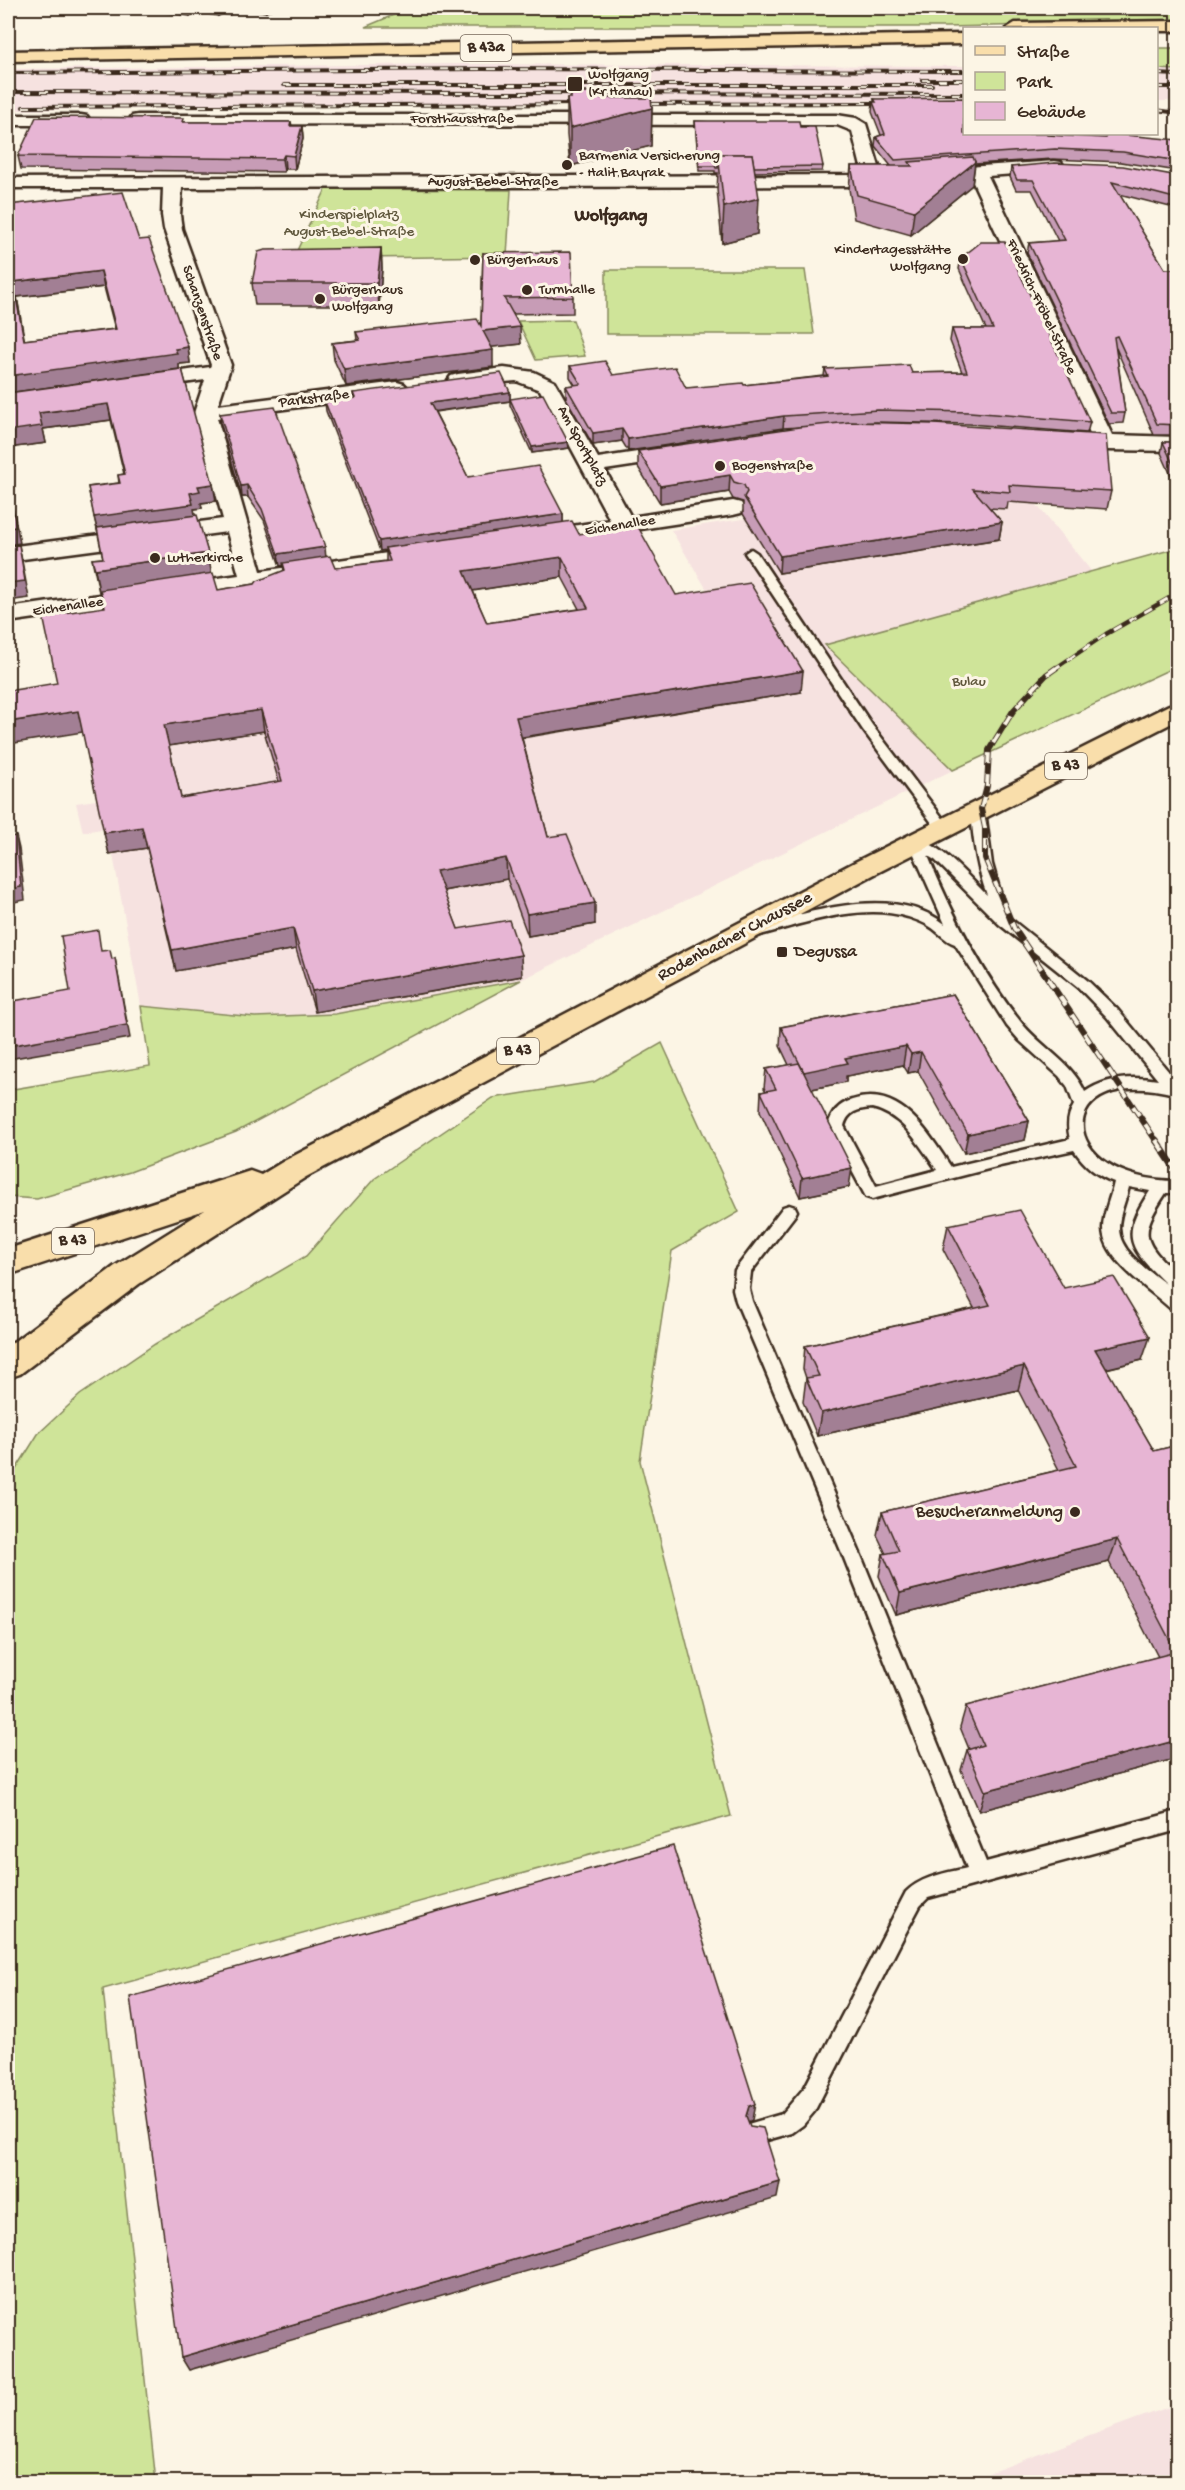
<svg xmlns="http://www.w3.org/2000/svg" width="1185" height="2490" font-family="'Gochi Hand',sans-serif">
<rect width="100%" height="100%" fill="#fcf5e5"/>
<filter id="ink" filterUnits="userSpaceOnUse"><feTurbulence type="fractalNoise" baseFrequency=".0167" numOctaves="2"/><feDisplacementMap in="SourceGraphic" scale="12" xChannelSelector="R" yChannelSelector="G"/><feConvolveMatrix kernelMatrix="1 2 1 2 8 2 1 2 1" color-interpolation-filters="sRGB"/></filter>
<g filter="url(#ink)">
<!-- built -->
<g fill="#f6e2e0">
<path d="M461,64L964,66V97L807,102L8,110V69Z"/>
<path d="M1157,69L1177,70V101H1157Z"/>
<path d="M860,491L1036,504L1092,572L826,645L953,770L521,980L335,1014L255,1017L141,1006L108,828L83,832L76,803L96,800L93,779L116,684L709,593L671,530L749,518L742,508Z"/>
<path d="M1177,2404V2482H964Z"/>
</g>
<!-- green -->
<g fill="#cfe499" stroke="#85875c" stroke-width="1.5">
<path d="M410,8H1178L1177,22L946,27H365Z"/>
<path d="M1156,48H1177V70L1157,69Z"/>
<path d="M326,189L511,190L507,256L293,259Z"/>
<path d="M606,270H805L814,334H606Z"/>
<path d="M573,320L585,356L536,360L518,321Z"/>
<path d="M1177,548V666L953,770L825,645Z"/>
<path d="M521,980L236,1132L130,1172L37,1199L8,1197V1090L150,1066L141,1006L255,1017L335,1014Z"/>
<path d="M662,1043L739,1212L672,1251L640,1461L731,1816L103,1989L156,2482H8V1482L38,1434L80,1395L155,1344L306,1256L374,1179L493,1098L594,1082Z"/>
</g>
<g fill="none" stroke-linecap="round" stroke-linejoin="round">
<!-- lane casing -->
<g stroke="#3b2a1e" stroke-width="5">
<g id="lane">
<path d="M751,549L757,553L872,725L948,825L950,828L948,831H938L863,730L745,553Z"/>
<path d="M978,807L985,811L992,864L1007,916L1088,981L1117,1009L1178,1083V1094H1175C1052,1063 1051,1180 1178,1181V1193H1166C1138,1235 1142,1241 1178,1275V1292L1174,1291L1178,1294V1311L1172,1310C1151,1290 1103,1260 1103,1228C1103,1213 1111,1197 1114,1182C1097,1176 1084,1165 1074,1150L1000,1166L872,1199L866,1197L828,1126C831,1113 839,1104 852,1100C900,1084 929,1134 951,1167L1070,1139C1067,1127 1067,1116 1074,1105L1067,1086L1059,1076L1020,1041L1007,1026L955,944C945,941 938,931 929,926C923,922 914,919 908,917C859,902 800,925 753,937L746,932L748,929C805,913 893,883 945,924L909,843L911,840C933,834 972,881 987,895C977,868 973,840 971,811ZM928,856L935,860L999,924L1078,987L1107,1017L1158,1080C1133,1076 1106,1077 1085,1092C1071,1061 1040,1047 1020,1021C981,972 952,914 928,856ZM872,1108C903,1115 920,1146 937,1170L876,1186L844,1126C848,1111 859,1109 872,1108ZM1129,1187L1150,1191C1119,1237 1129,1248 1166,1284C1149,1271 1119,1252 1119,1228C1119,1214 1126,1200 1129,1187Z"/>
<path d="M789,1205L795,1207L797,1211L795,1215L751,1272L749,1289L752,1301L862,1558L986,1862L1178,1811V1830L928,1898L920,1906L905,1934L814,2112L803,2125L792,2133L756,2143L748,2140L745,2132L748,2124L782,2114L805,2087L906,1892C922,1876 946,1873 967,1868L844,1558L736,1301L733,1289L735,1270L783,1207Z"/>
</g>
</g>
<!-- street casing -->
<g stroke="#3b2a1e" stroke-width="5">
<g id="street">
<path d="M8,115H81L87,116L90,120L87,124L81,125H8Z"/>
<path d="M138,115H837L856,118L866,124L881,173L1055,161L1061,162L1064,166L1061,170L1055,171L988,176L1112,435L1178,437V451L1105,450L1054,445L1051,440L1054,435L1090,434L971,178L874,186L182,188L180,215L182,229L231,365L218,405L397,382L404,384L408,388L404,392L397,394L217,418L261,571L430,547L438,549L442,554L438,559L430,561L8,622V608L239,575L227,532L8,561V547L223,519L194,413L205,380L141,389L134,387L131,383L134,379L141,377L210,367L211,365L164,229L162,215L163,188H8V178L863,175L852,131L837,125L132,124L129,120L132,116Z"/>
<path d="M504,368L534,372L555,382L598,458L683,445L691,447L694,452L691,457L605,470L631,517L733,501L741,503L744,508L741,513L733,515L535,545L527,543L523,538L527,533L610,520L540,390L516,381L458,386L451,384L448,380L451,376L458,374Z"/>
</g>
</g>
<!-- primary casing -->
<g stroke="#3b2a1e" stroke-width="5">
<path id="primary" d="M1178,702V720L875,874L306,1177L139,1284L20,1374L8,1378V1346L115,1266L205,1210L8,1275V1249L250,1171L261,1175L284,1161L855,862L1169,705Z"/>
</g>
<!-- highway casing -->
<g stroke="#3b2a1e" stroke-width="5">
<g id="highway">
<path d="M1178,21V31H1156V28H1007L1015,23Z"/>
<path d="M964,34V44L8,61V51Z"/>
</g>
</g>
<!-- lane -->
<use href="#lane" fill="#fcf5e5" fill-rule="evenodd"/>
<!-- street -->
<use href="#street" fill="#fcf5e5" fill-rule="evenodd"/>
<!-- primary -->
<use href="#primary" fill="#f9deab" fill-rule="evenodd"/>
<!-- highway -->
<use href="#highway" fill="#f9deab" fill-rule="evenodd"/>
<!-- rail-far3 casing -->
<g stroke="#3b2a1e" stroke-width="4">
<g id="rail-far3">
<path d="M8,73L481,69L964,71"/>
<path d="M1156,74L1178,75"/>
<path d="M922,80H964"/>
<path d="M284,85H932"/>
<path d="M1156,87H1178"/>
<path d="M8,92L964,94"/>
<path d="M635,104L872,103"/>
<path d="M23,107L584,104"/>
<path d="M1156,110L1178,113"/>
</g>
</g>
<!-- rail-far2 casing -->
<g stroke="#3b2a1e" stroke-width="4.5">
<path id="rail-far2" d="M1053,670L1106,634L1178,593"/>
</g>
<!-- rail-far1 casing -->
<g stroke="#3b2a1e" stroke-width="6">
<path id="rail-far1" d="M1056,668L1046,675L1013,711L989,750L987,786L981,809L985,828V858L1014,928L1157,1142"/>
</g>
<!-- rail casing -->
<g stroke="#3b2a1e" stroke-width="7">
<path id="rail" d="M1156,1140L1178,1173"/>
</g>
<!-- rail-far3 -->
<use href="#rail-far3" stroke="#fcf5e5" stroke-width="2" stroke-dasharray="8" stroke-linecap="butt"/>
<!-- rail-far2 -->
<use href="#rail-far2" stroke="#fcf5e5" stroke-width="3" stroke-dasharray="9" stroke-linecap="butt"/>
<!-- rail-far1 -->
<use href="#rail-far1" stroke="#fcf5e5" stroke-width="4" stroke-dasharray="11" stroke-linecap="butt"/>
<!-- rail -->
<use href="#rail" stroke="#fcf5e5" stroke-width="4.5" stroke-dasharray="14" stroke-linecap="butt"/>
</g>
<!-- wall -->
<g fill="#c79cb6" stroke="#3b2a1e" stroke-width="1.5" fill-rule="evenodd">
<path d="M136,8H273L266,12L240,8L229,15L222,14L218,16L196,12L190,16Z"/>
<path d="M567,98H601L652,108L651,146L570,166L567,135Z"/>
<path d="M874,99L1047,135L1106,138L1178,140V171L1121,162L1053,159L975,164L972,185L911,235L854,219L849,189L851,166H891L875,146L876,137L881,135L872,112L873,102H874Z"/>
<path d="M695,121L800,127L823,166L822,171L755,172L757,234L722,243L717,189L718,173H715V171H699Z"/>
<path d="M184,122H291L292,126H302L303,139L295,169H285L284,172L21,169L18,156Z"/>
<path d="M1011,167L1178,176V209L1119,194L1165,269L1178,273V435H1154L1116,348L1125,413L1123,423L1109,424L1027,253L1029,243L1058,241L1032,190H1016L1010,177Z"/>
<path d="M8,205L139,240L188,347L190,363L179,364V369L8,393L182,369L216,501L201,503L202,508L194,509L195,515L208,553L211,573L218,590L255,584L284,571L283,565L280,566L264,520L248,497H242L221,425L220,414L335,568L386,561V550L380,551L326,411L325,402L353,398V393L510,392V399L568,442L569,448L532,453L510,405V401L435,412L468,477L563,514V522L579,534L676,595L801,692L522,738L548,837L595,924L528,936L507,879L443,891L458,929L522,976L315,1012L296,949L176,971L147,848L109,854L83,732L57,683L104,607L101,592H99L97,582L92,559L103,558L88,487L119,483L118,475L124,474L111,420L43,429L46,443L8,448ZM104,287L115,329L24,340L17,297ZM562,577L579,609L487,623L473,591ZM264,731L279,782L181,798L169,746Z"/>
<path d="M381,248L382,269L379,305H255L252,283Z"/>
<path d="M483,253L573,297V313L513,314L521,344L491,347L493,367L346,386L334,360L332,343L357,340L356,332L481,326Z"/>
<path d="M961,258L1090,422L1087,433L969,424L876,422L860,423L1111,491L1107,509L1008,502L1007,509L989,508L1002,522L999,539L779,573L743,514V502L733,499L729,492L660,503L638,467V451L818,426L783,428L628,451L622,441L593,445L566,398V386L575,385L570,377V366L613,375L686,388L744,385L824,376L825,369L912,373L962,372L950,341L952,329H986L959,269Z"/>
<path d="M1163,442H1178V491L1161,453Z"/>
<path d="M953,994L1029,1121L1025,1140L964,1153L918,1071L908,1073L903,1065L846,1076V1082L812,1089L849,1187L800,1197L760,1111L761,1092L766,1091L764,1088L766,1069L789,1065L780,1046L781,1027Z"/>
<path d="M948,1225L1064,1288L1142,1360L1106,1369L1154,1451L1178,1445V1758L979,1811L961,1770L967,1750L969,1749L960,1727L966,1706L1158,1657L1109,1562L896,1615L879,1576L883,1554H886L877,1535L882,1512L1059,1470L1018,1390L817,1436L803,1402L806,1378L803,1369L805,1346L974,1308L943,1249Z"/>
</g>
<!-- shaded-wall -->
<g fill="#a27f94" stroke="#3b2a1e" stroke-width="1.5">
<path d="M189,8H195L196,12L190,16Z"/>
<path d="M217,8H221L222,14L218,16Z"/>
<path d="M228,8H240L229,15Z"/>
<path d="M265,8H273L266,12Z"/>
<path d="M652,108L651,146L570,166V128Z"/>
<path d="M302,126L303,139L295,169L294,156Z"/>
<path d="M284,155L285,169L284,172L282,159Z"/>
<path d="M975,162L972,185L911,235L914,211Z"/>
<path d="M759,198L757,234L722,243L724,207Z"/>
<path d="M381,248L382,269L379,305L377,283Z"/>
<path d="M101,271L104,287L17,297L27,355L13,282Z"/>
<path d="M520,327L521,344L484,348L483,331Z"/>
<path d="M188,347L190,363L179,364V369L8,393V394V376Z"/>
<path d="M493,350V367L346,386L344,369Z"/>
<path d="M510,392V401L431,412L430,403Z"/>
<path d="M108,404L111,420L43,429L46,443L8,448V431L39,413Z"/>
<path d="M784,416L783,428L628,451V439Z"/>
<path d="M622,429V441L593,445V433Z"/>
<path d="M568,442L569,448L532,453V447Z"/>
<path d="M730,475L729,492L660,503V486Z"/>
<path d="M213,484L216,501L201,503L202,508L194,509L196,520L98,533L94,517L190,493L198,486Z"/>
<path d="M247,485L248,497H242L241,486Z"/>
<path d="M10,492L20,543L8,545V528Z"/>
<path d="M563,514V524L385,548L386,550L380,551L379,541Z"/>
<path d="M1002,522L999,539L779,573L780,556Z"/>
<path d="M19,545L29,598L8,601V583Z"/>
<path d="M325,547L326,559L280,566L278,554Z"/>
<path d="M208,553L212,576L99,592L95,569Z"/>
<path d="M562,557V577L465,592L464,571Z"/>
<path d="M803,671L801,692L517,738L516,717Z"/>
<path d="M261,710L264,731L168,746L164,725Z"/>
<path d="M78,711L83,732L8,744V722Z"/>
<path d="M8,779L10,795H8Z"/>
<path d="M142,827L147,848L109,854L104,833Z"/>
<path d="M16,836L19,849L25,900L8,903V889Z"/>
<path d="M506,858L507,879L437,892L436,871Z"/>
<path d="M595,903V924L528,936L527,914Z"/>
<path d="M293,928L296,949L176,971L172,950Z"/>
<path d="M521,955L522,976L315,1012L312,991Z"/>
<path d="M115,958L130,1038L8,1059V1046Z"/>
<path d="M906,1046L903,1065L846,1076V1082L802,1091L804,1072L845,1058Z"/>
<path d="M921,1052L918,1071L908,1073L911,1054Z"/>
<path d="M1029,1121L1025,1140L964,1153L968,1134Z"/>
<path d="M852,1168L849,1187L800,1197L802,1178Z"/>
<path d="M1150,1337L1142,1360L1088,1373L1095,1349Z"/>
<path d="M1024,1366L1018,1390L817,1436L821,1413Z"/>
<path d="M1117,1539L1109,1562L896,1615L900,1593Z"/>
<path d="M1178,1740V1758L979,1811L985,1791Z"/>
<path d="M755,2104L752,2120L746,2123V2116L749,2106Z"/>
<path d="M780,2182L777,2198L189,2370L181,2357Z"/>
</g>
<!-- building -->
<g fill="#e7b5d4" stroke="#3b2a1e" stroke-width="1.5" fill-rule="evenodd">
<path d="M571,93H601V98H651L652,108L570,128L567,98H571Z"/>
<path d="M964,98V134H1046L1047,135L1106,138L1107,134H1115L1178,140V161L1123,152L1055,149L895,160L876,137L885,134L873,102H876L874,99Z"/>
<path d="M36,117L184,118L183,122H291L290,126H302L294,156L284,155L282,159L18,156Z"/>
<path d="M695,121H799L800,127H815L823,166L754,167L752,154H718V168H716L715,166H699Z"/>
<path d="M718,154H752L759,198L724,207Z"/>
<path d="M973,157L975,162L914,211L857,195L851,166H912L909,162Z"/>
<path d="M1055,163L1123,166L1178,176V199L1112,182L1165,269H1175L1178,273V425L1157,424L1117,336L1114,337L1125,413H1111L1029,243L1065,240L1033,180H1017L1011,167Z"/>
<path d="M123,192L139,240L149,239L188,347L175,349L177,353L8,376V205ZM101,271L116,329L24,340L13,282Z"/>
<path d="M981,242H1005L1090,422L970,412L878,410L784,416L628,439L622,429L593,433L566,386L581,384L570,366L605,361L613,375L675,367L686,388L743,383L744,385L828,376L825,369L909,365L912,373L967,372L952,329H993L961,258Z"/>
<path d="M381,248L377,283H252L258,252L265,250Z"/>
<path d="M571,252L573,297L504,298L520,327L483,331L493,350L344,369L332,343L360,340L356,332L477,319L481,326L483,253Z"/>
<path d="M182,369L213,484L198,486L200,491L190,493L193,504L94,517L88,487L120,483L118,475L125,474L108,404L39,413L42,426L8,431V393Z"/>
<path d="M501,373L510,392L430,403L468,477L538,466L563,514L379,541L325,402L355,398L353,393Z"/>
<path d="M543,394L568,442L532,447L510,399Z"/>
<path d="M275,407L325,547L278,554L262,509L247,485L241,486L220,414Z"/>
<path d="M850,422L934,424L1106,435L1111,491L1009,485L1010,492L973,489L1002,522L780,556L744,497L747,492L744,485L734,482L730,475L660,486L638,451L799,427Z"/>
<path d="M1163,442H1178V475Z"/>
<path d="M8,492H10L16,527L8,528Z"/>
<path d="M197,515L208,553L95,569L92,559L103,558L97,528Z"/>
<path d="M572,521L579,534L637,525L676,595L750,583L803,671L516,717L548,837L567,834L595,903L527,914L506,858L436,871L458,929L509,920L521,955L312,991L293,928L172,950L142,827L104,833L78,711L8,722V691L57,683L43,616L105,607L100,590L213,573L218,590L255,584L257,581L285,570L283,563L330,556L335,568L390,561L385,548ZM562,557L588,608L487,623L464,571ZM261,710L282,781L181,798L164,725Z"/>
<path d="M19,545L25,581L8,583V546Z"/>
<path d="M16,836L21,887L8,889V837Z"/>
<path d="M98,930L101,951L110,950L112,959L115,958L127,1025L8,1046V1002L70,991L61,936Z"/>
<path d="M953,994L1029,1121L968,1134L921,1052L911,1054L906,1046L845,1058L848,1063L804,1072L781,1027Z"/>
<path d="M799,1063L852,1168L802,1178L761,1092L776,1089L766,1069Z"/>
<path d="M1020,1210L1064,1288L1114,1277L1150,1337L1095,1349L1154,1451L1178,1445V1740L985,1791L967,1750L983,1745L966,1706L1176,1652L1117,1539L900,1593L883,1554L899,1551L882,1512L1076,1466L1024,1366L821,1413L806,1378L819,1376L805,1346L990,1305L948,1225Z"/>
<path d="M673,1846L755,2104L749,2106L746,2116L750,2126L763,2128L780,2182L181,2357L130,1997Z"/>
</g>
</g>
<!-- markers -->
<g fill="#3b2a1e" stroke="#fcf5e5" stroke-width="2">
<rect x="567" y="76" width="16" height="16" rx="3"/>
<circle cx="567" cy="165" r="6"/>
<circle cx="963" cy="259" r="6"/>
<circle cx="475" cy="260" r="6"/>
<circle cx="527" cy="290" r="6"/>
<circle cx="320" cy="299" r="6"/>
<circle cx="720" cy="466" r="6"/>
<circle cx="155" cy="558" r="6"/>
<rect x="776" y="946" width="12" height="12" rx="3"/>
<circle cx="1075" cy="1512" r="6"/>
</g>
<g text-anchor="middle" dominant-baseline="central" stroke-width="6" stroke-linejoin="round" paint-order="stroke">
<!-- far-poi labels -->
<g font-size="15" fill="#3b2a1e" stroke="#fcf5e5" text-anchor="start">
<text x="588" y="75">Wolfgang<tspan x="588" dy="17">(Kr Hanau)</tspan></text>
<text x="579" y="156">Barmenia Versicherung<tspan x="579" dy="17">- Halit Bayrak</tspan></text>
<text x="951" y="250" text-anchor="end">Kindertagesstätte<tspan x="951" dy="17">Wolfgang</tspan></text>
<text x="487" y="260">Bürgerhaus</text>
<text x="332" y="290">Bürgerhaus<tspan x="332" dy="17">Wolfgang</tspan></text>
<text x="539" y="290">Turnhalle</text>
<text x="732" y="466">Bogenstraße</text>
<text x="167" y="558">Lutherkirche</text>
</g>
<!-- far-street labels -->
<g font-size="15" fill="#3b2a1e" stroke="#fcf5e5">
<text x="462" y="119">Forsthausstraße</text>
<text x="493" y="182">August-Bebel-Straße</text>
<text transform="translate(1041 307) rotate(65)">Friedrich-Fröbel-Straße</text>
<text transform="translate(202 313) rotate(71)">Schanzenstraße</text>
<text transform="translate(314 399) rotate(-7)">Parkstraße</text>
<text transform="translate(582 446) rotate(61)">Am Sportplatz</text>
<text transform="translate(620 526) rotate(-9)">Eichenallee</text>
<text transform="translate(68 607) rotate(-8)">Eichenallee</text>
</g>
<!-- far-park labels -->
<g font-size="15" fill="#60583d" stroke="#fcf5e5">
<text x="349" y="215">Kinderspielplatz<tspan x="349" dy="17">August-Bebel-Straße</tspan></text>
<text x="969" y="682">Bulau</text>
</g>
<!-- shield labels -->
<g fill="#fcf5e5" stroke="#75675a" stroke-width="1.5">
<rect x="460.5" y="35" width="51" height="26" rx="4.5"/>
<rect x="1045" y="753" width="42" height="26" rx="4.5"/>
<rect x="497" y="1038" width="42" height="26" rx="4.5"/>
<rect x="52" y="1228" width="42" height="26" rx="4.5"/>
</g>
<g font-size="16" font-weight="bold" fill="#3b2a1e">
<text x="486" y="48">B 43a</text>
<text x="1066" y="766">B 43</text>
<text x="518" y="1051">B 43</text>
<text x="73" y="1241">B 43</text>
</g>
<!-- far-quarter labels -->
<g font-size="18" font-weight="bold" fill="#3b2a1e" stroke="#fcf5e5">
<text x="611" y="216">Wolfgang</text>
</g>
<!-- street labels -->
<g font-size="18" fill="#3b2a1e" stroke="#fcf5e5">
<text transform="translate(735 937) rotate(-28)">Rodenbacher Chaussee</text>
</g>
<!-- poi labels -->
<g font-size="18" fill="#3b2a1e" stroke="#fcf5e5" text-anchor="start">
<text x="794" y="952">Degussa</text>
<text x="1063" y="1512" text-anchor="end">Besucheranmeldung</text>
</g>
</g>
<!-- margin -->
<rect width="1185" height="2490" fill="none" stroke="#fcf5e5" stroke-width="30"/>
<rect x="15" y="15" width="1155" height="2460" fill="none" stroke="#3b2a1e" stroke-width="2" filter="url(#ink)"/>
<!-- legend -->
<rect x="963" y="27" width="195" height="108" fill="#fcf5e5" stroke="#afa495" stroke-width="1.5"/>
<rect x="975" y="46" width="30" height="9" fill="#f9deab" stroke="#afa495" stroke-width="1.5"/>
<text x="1017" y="57" font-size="18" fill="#3b2a1e">Straße</text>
<rect x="975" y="72" width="30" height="18" fill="#cfe499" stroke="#afa495" stroke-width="1.5"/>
<text x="1017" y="87" font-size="18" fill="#3b2a1e">Park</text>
<rect x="975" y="102" width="30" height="18" fill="#e7b5d4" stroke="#afa495" stroke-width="1.5"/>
<text x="1017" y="117" font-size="18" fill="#3b2a1e">Gebäude</text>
</svg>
